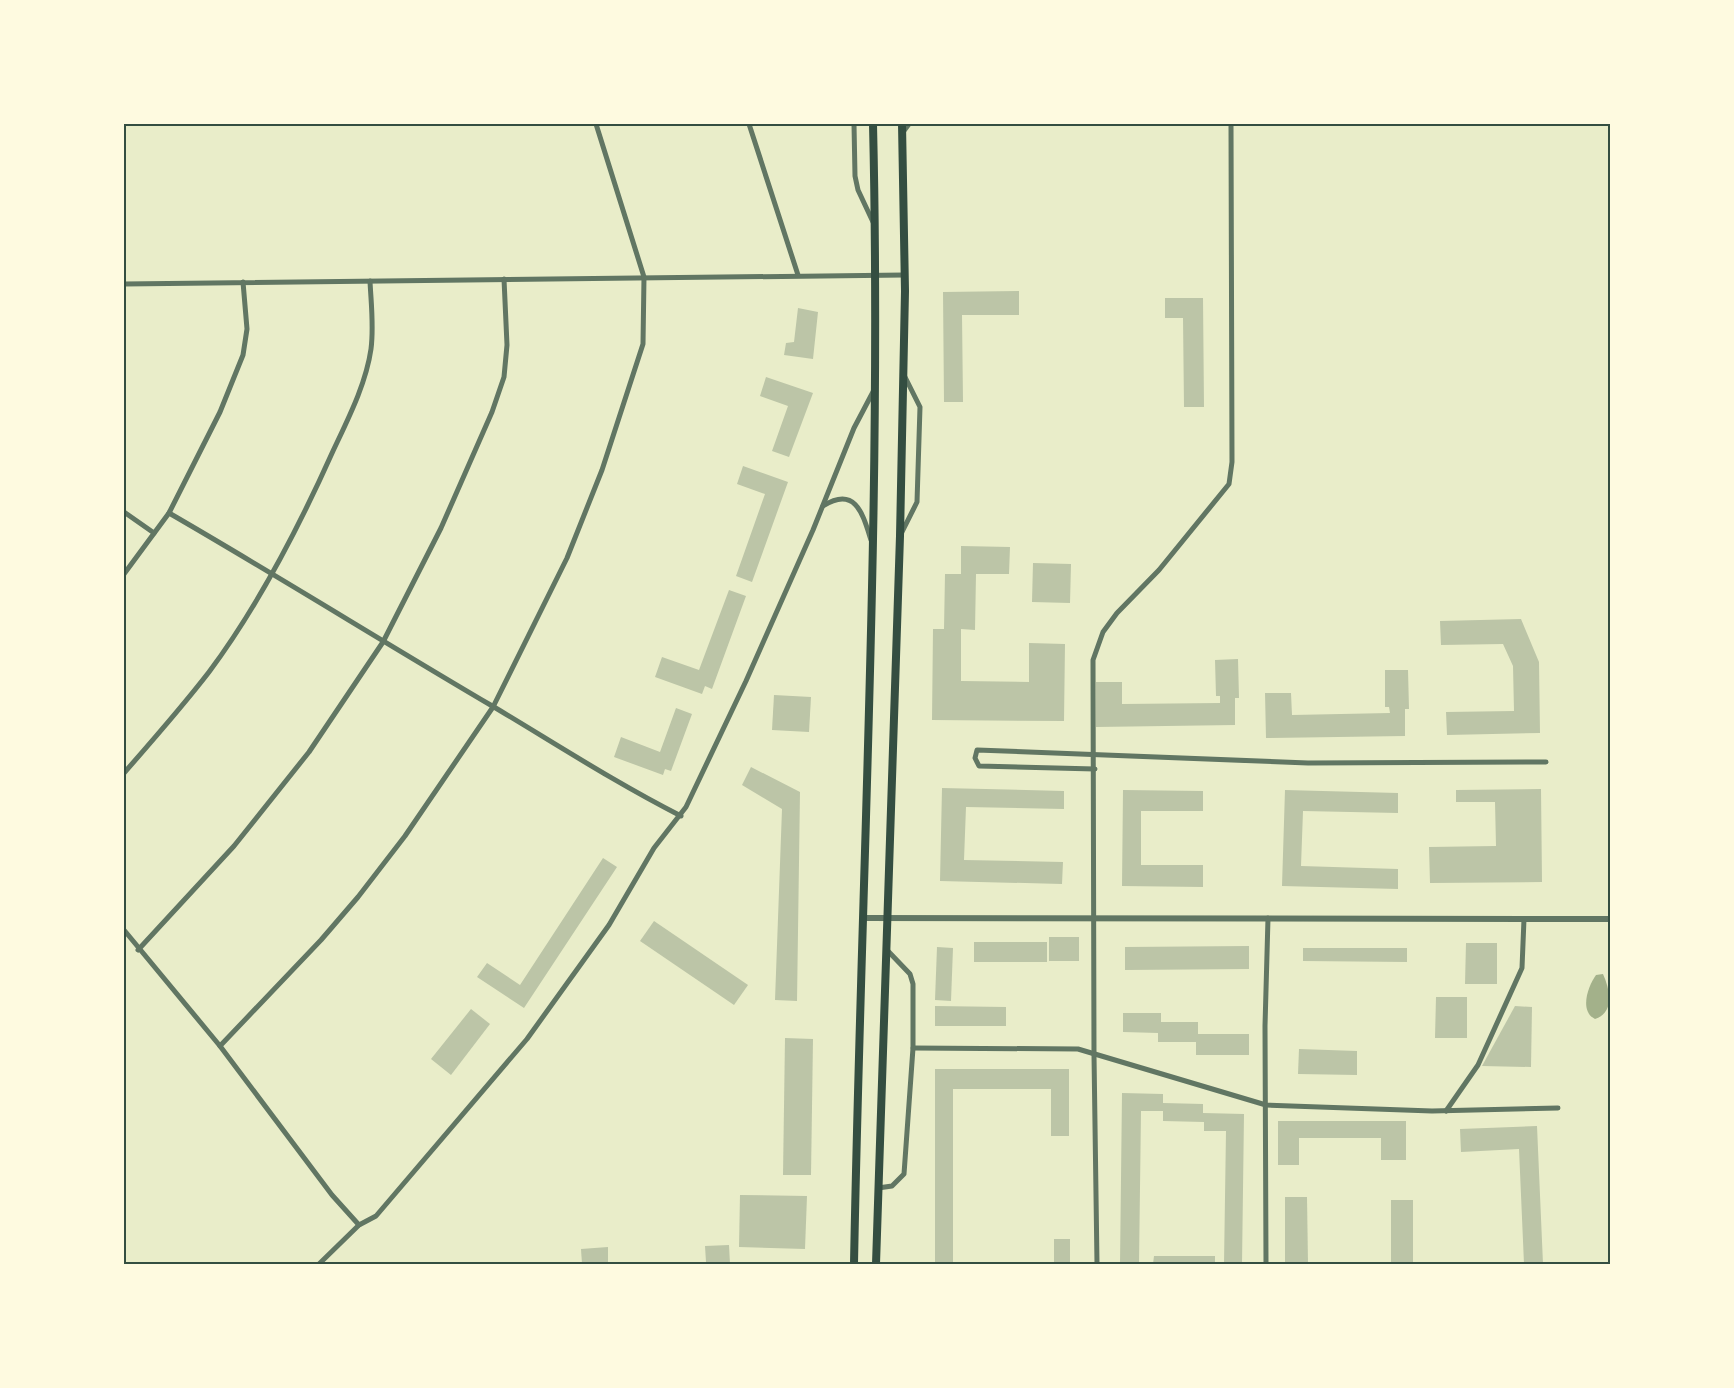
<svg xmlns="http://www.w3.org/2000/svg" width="1734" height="1388" font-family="Commissioner,sans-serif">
<rect width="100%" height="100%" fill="#e9edc9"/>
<!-- water -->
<path fill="#a3b18a" d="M1603,974C1610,990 1615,1012 1595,1019C1579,1011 1588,986 1596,975Z"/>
<!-- building -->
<g fill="#bcc5a7">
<path d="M1019,291V315H962L963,402H944L943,292Z"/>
<path d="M1165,298H1203L1204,407H1184L1183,318H1165Z"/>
<path d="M798,308L818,312L813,359L784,355L786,343L794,342Z"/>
<path d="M766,377L813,393L789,457L772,451L788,406L760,396Z"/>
<path d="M743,466L788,482L752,582L736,576L765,494L737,484Z"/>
<path d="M961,546L1010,547L1009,574H976L975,630L961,629V681L1029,682V643L1065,644L1064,721L932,720L933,629H944L945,574H961Z"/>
<path d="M1033,563L1071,564L1070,603L1032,602Z"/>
<path d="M729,590L746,596L712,689L705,686L702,694L655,677L662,657L699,670Z"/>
<path d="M1521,619L1539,662L1540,733L1447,735L1446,712L1514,711L1513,666L1503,644L1441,645L1440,621Z"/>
<path d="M1238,659L1239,698H1235V725L1096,727V682H1122V704L1220,703V696H1216L1215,660Z"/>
<path d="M1385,670H1408L1409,709H1405V736L1266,738L1265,693H1291L1292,715L1390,713L1389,707H1385Z"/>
<path d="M774,695L811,697L809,732L772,730Z"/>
<path d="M676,708L692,714L671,771L665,769L663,775L614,757L621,737L660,752Z"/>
<path d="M751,767L800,792L797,1001L775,1000L782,809L742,785Z"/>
<path d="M942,788L1064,791V809L966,807L964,860L1063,862L1062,884L940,881Z"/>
<path d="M1541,789L1542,882L1430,883L1429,847L1496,846L1495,802H1456V790Z"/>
<path d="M1123,790L1203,791V811H1141V865H1203V887L1122,886Z"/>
<path d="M1285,790L1398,793V813L1303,811L1301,866L1398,869V889L1282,886Z"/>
<path d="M603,858L617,867L524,1008L477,977L487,963L520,985Z"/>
<path d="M654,921L748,985L734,1005L640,941Z"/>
<rect x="1049" y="937" width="30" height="24"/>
<rect x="974" y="942" width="73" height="20"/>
<path d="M1466,943H1497V984H1465Z"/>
<path d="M1249,946V969L1125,970V947Z"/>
<path d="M937,947L953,948L951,1001L935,1000Z"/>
<path d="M1303,948H1407V962L1303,961Z"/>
<path d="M1436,997H1467V1038H1435Z"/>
<path d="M935,1006L1006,1007V1026H935Z"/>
<path d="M1515,1006L1532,1007L1531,1067L1482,1066Z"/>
<path d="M471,1009L490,1024L451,1075L431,1059Z"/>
<path d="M1123,1013H1161V1022H1198V1034H1249V1055H1196V1042H1158V1033L1123,1032Z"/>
<path d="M785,1038L813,1039L811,1175H783Z"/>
<path d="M1299,1049L1357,1051V1075L1298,1074Z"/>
<path d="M935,1069H1069V1136H1051V1089H953V1264H935Z"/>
<path d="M1122,1093L1163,1094V1103L1203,1104V1113L1244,1114L1242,1264H1224L1226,1131H1204V1122L1163,1121V1111H1141L1139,1264H1120Z"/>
<path d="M1278,1121H1406V1160H1381V1138H1299V1165H1278Z"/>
<path d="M1537,1126L1543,1264H1524L1519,1149L1461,1152L1460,1129Z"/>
<path d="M740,1195L807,1196L805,1249L739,1247Z"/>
<path d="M1285,1197H1307L1308,1264H1285Z"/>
<rect x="1391" y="1200" width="22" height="64"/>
<rect x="1054" y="1239" width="16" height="25"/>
<path d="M729,1245L730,1264H688L706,1262L705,1246Z"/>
<path d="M608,1247V1264H582L581,1249Z"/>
<path d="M1154,1256H1215V1264H1153Z"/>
</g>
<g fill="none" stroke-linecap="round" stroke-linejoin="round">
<!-- minor -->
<g stroke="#617663" stroke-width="5">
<path d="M749,124L798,275"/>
<path d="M854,124L855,176L858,190L873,222"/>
<path d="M903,132L909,124"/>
<path d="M124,284L904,275"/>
<path d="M823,506C856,485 863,515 871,540"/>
<path d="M124,512L154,533"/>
<path d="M169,513C278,576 385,643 494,707C556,744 616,783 681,816"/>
<path d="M901,534L917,502L920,407L904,375"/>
<path d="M124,574L169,513L220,412L243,355L247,329L243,282"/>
<path d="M1095,769L979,766L975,758L977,750L1308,763L1546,762"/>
<path d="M124,773C153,740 182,707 209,672C259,605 299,527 333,451C348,419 366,384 371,349C374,326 371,303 370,281"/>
<path d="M124,930L220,1046L332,1195L359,1225"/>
<path d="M138,950L234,846L309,752L383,642L441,528L492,412L504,377L507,345L504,279"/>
<path d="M220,1046L321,940L358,897L405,836L493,707L567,558L602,470L643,344L644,277L596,124"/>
<path d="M913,1048L1078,1049L1266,1105L1432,1111L1558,1108"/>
<path d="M1446,1111L1478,1065L1522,968L1524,919"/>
<path d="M878,1188L892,1186L904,1174L913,1048V984L910,974L887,950"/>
<path d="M319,1264L359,1225L376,1216L527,1039L609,925L654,848L686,807L746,681L813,530L854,428L874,390"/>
<path d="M1097,1264L1094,1055L1093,660L1103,632L1117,613L1159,570L1229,484L1232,462L1231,124"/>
<path d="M1266,1264L1265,1026L1268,918"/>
</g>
<!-- tertiary -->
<path stroke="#617663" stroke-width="6" d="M863,918L1610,919"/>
<!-- secondary -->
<g stroke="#344e41" stroke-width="8">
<path d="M854,1264C861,884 882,504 873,124"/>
<path d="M876,1264L900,536L905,291L902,124"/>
</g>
</g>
<!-- border -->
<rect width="1734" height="1388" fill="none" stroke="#fefae0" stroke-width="250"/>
<rect x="125" y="125" width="1484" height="1138" fill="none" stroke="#344e41" stroke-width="2"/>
</svg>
